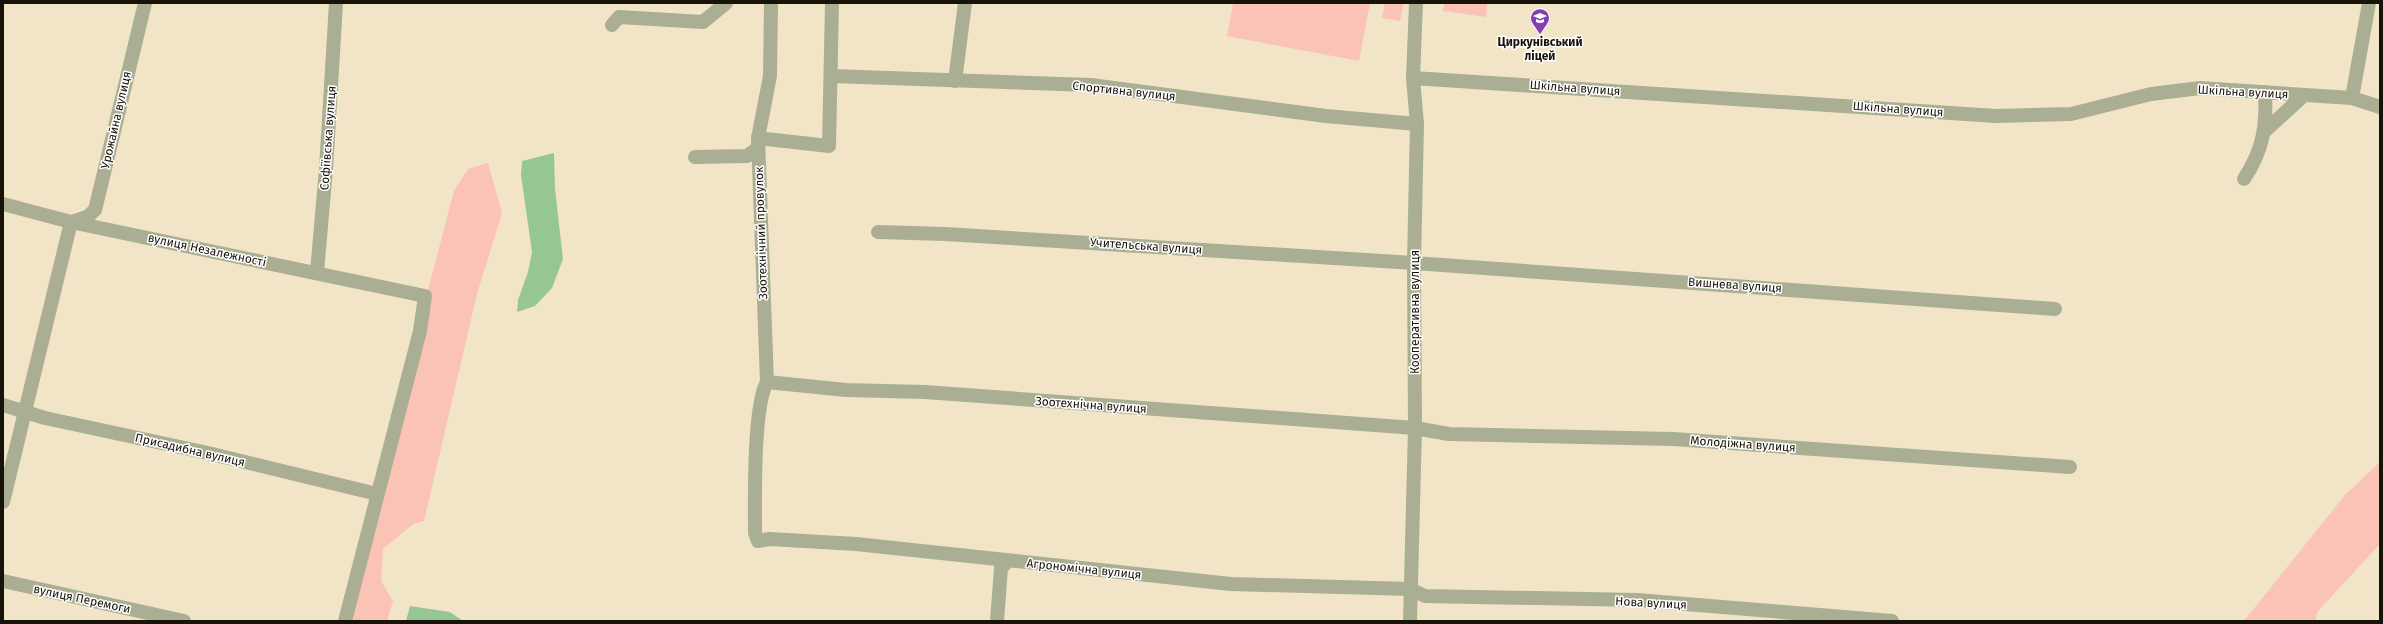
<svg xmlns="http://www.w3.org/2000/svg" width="2383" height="624" font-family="'Fira Sans',sans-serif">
<rect width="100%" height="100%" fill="#f2e5c7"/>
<!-- green -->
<g fill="#fbc2b6">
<path d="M1233,3H1370L1359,61L1227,36Z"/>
<path d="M1385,3H1404L1400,21L1382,18Z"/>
<path d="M1444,3H1487L1486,17L1443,11Z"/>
<path d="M488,163L502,213L477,294L424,521L413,524L383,549L381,581L393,601L387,621H341L454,191L468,169Z"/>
<path d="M2380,462V544L2318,611L2315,621H2244L2345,495Z"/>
</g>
<!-- water -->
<g fill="#96c694">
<path d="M554,153L555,189L563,259L552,288L535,306L517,312L518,300L528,272L532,252L521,175L522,161Z"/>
<path d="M410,606L450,612L463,621H406Z"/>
</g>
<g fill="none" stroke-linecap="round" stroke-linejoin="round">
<!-- minor -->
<g stroke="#aaaf93" stroke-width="14">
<path d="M832,3L829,146L758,138L767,382C753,407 755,500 755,533L758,541L770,539L856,544L1231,584L1410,589L1425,596L1637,600L1892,621"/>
<path d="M612,25L619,17L703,22L726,3"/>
<path d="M831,76L1091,85L1326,116L1417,124"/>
<path d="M1413,78L1996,116L2071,114L2151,94L2200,88L2352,98L2380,107"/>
<path d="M955,81L965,3"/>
<path d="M2352,98L2369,3"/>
<path d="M2266,130L2303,96"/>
<path d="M758,138L770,76L771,3"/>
<path d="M695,157L747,156L758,148"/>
<path d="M2244,179C2263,150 2267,126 2265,92"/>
<path d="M3,204L71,222L425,296L420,331L345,621"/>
<path d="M72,222L87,217L95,210L145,3"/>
<path d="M878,232L945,234L1414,263L2055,309"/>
<path d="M317,272L326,169L336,3"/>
<path d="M767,382L846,390L925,392L1415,428L1449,434L1673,439L2070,467"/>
<path d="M3,405L45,418L208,453L377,494"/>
<path d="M3,502L71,222"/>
<path d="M3,581L184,621"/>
<path d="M997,621L1001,568L1008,561"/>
<path d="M1410,621L1415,428L1414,263L1417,124L1413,78L1416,3"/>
</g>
</g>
<!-- icons -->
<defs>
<g id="school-pin" transform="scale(1)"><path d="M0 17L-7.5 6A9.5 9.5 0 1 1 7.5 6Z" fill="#843fb3" stroke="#fff"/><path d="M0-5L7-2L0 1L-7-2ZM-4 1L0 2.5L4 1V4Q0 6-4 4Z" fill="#fff"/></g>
</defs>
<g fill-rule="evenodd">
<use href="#school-pin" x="1540" y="18"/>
</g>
<g text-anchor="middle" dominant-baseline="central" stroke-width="3" stroke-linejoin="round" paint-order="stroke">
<!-- poi labels -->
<g font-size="12" font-weight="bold" fill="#171308" stroke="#fff">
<text x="1540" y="42">Циркунівський<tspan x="1540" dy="14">ліцей</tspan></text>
</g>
<!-- street labels -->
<g font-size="12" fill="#171308" stroke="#fff">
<text transform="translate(1575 88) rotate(4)">Шкільна вулиця</text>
<text transform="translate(1124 91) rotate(6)">Спортивна вулиця</text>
<text transform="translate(2243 92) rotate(3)">Шкільна вулиця</text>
<text transform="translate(1898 109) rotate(4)">Шкільна вулиця</text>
<text transform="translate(116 120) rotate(-77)">Урожайна вулиця</text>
<text transform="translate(328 138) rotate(-86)">Софіївська вулиця</text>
<text transform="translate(761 233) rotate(-92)">Зоотехнічний провулок</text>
<text transform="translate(1146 246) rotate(4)">Учительська вулиця</text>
<text transform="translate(207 250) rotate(12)">вулиця Незалежності</text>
<text transform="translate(1735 285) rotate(4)">Вишнева вулиця</text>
<text transform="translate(1415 312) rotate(-90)">Кооперативна вулиця</text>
<text transform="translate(1091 405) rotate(4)">Зоотехнічна вулиця</text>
<text transform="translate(1743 444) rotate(4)">Молодіжна вулиця</text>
<text transform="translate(190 450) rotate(13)">Присадибна вулиця</text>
<text transform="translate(1084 569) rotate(6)">Агрономічна вулиця</text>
<text transform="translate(82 599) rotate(12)">вулиця Перемоги</text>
<text transform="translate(1651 603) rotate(3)">Нова вулиця</text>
</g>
</g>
<!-- border -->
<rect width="2383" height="624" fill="none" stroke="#171308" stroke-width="8"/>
</svg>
